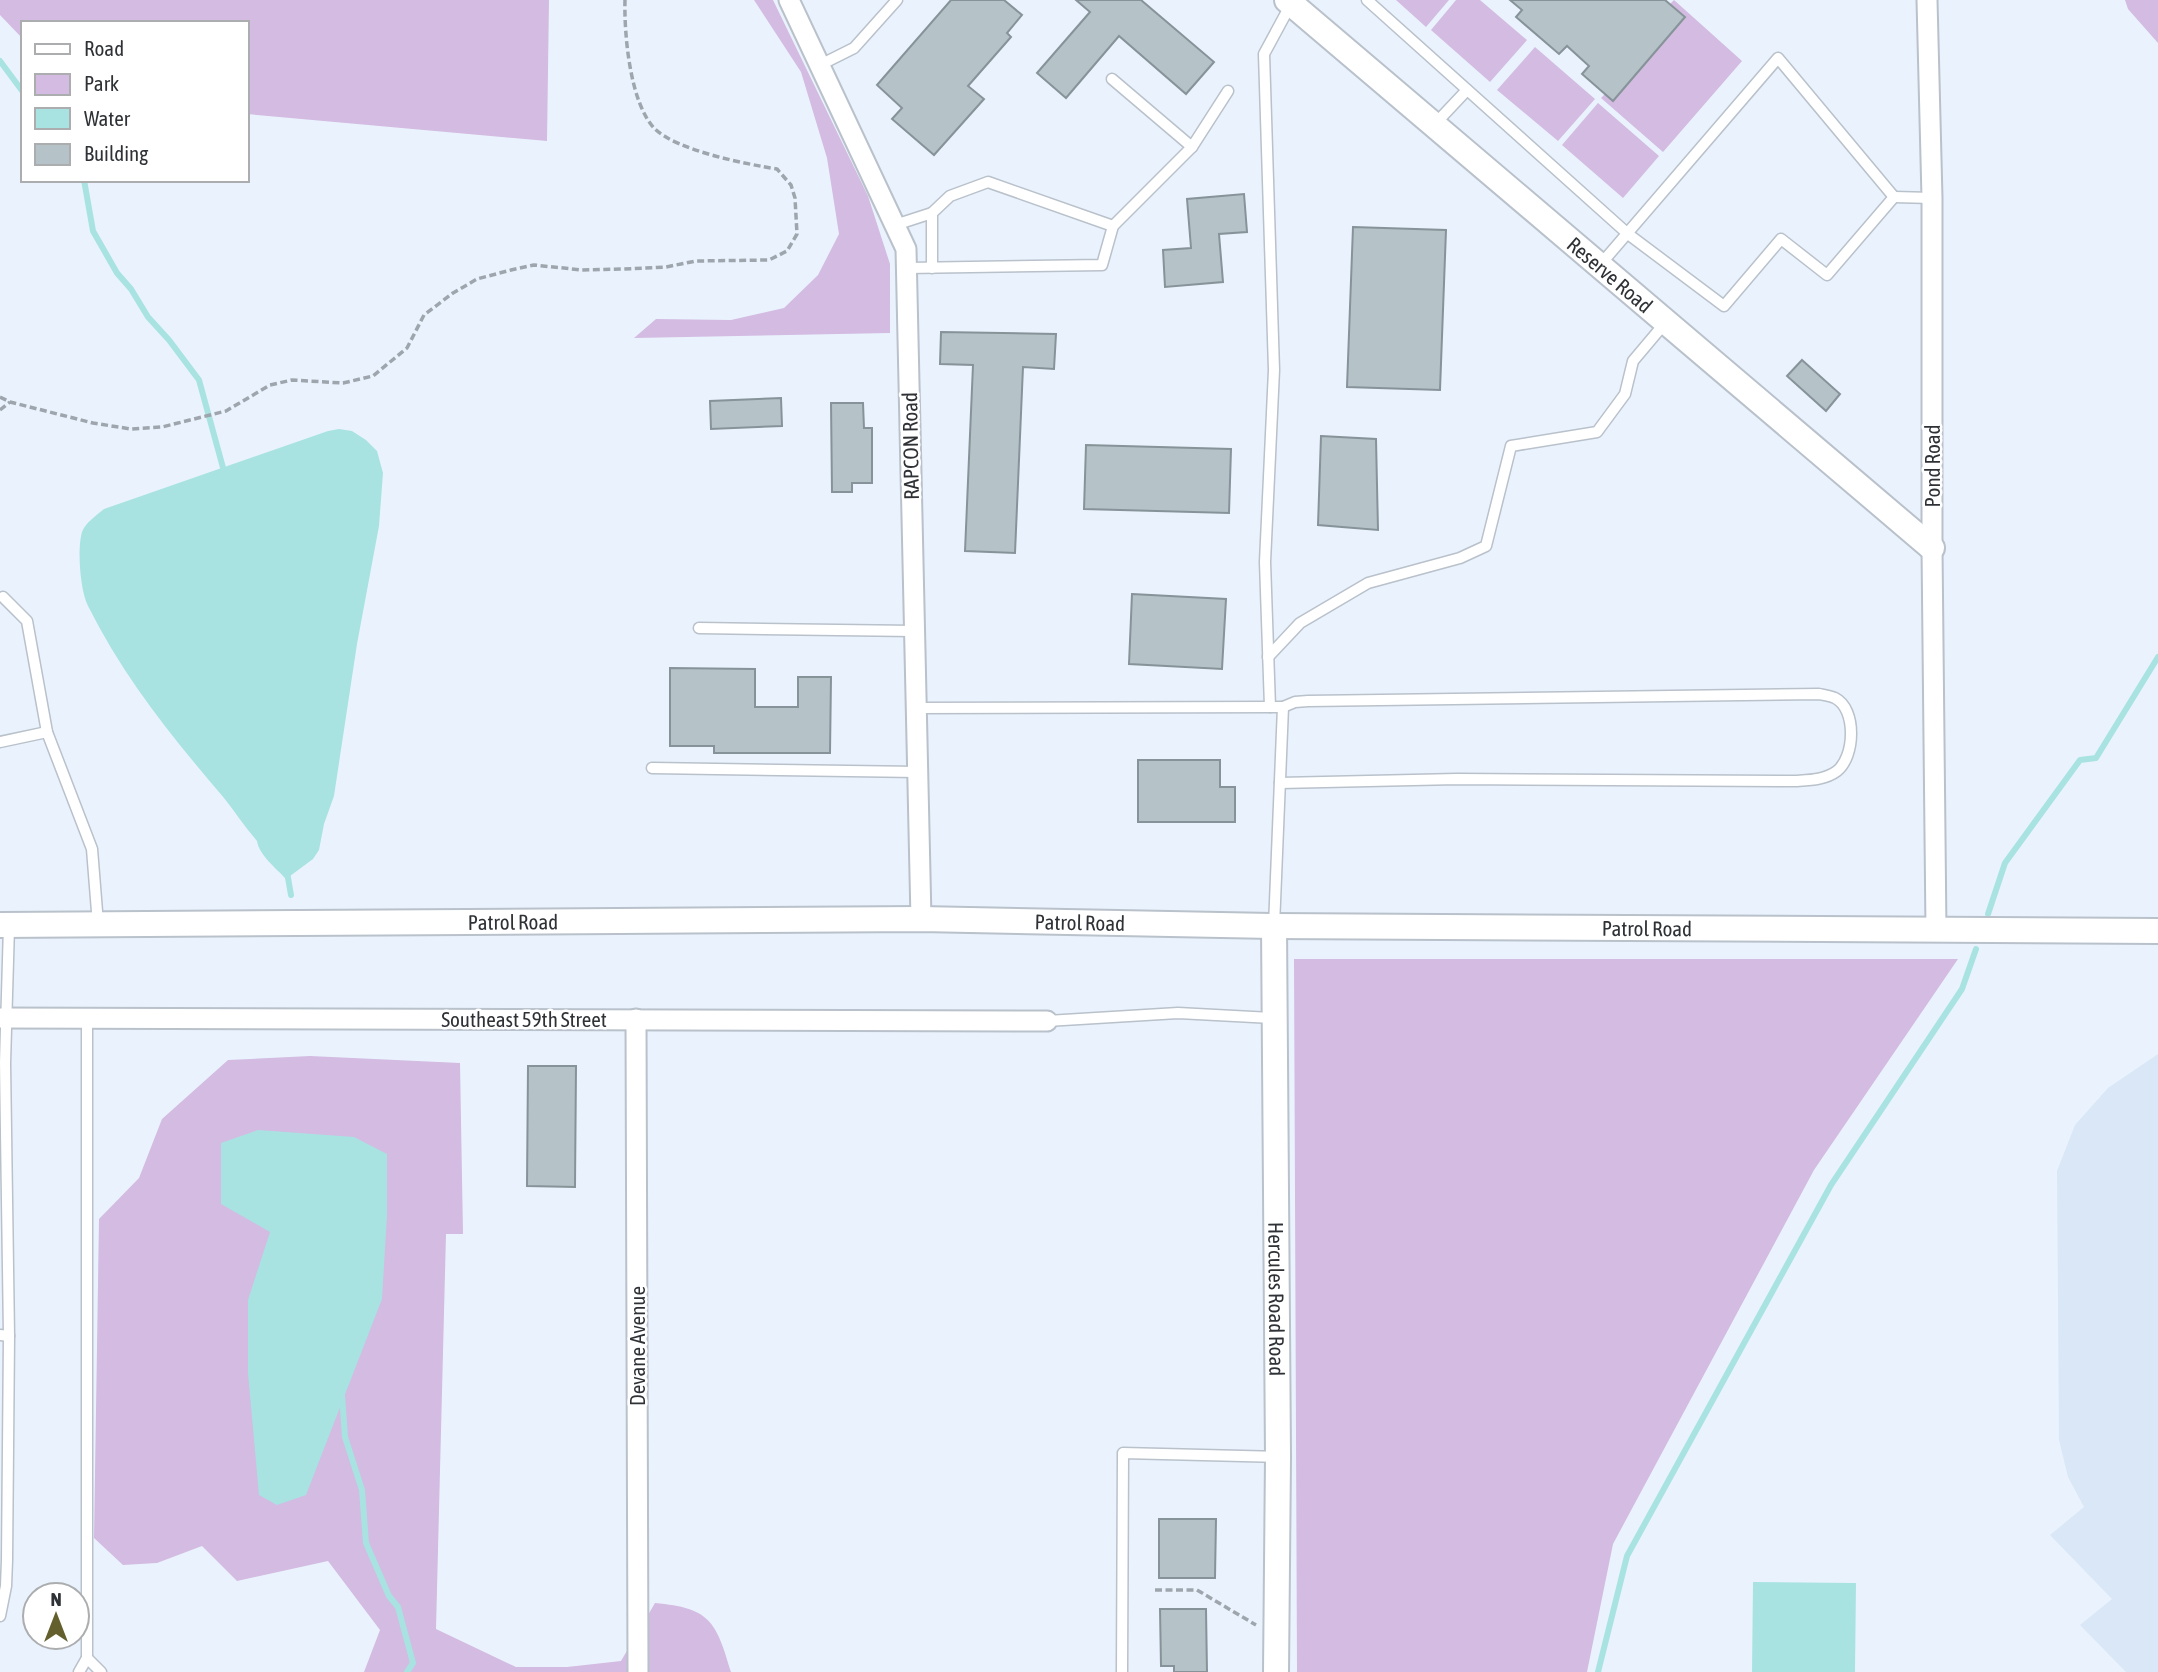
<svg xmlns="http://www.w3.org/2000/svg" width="2158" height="1672" font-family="'Asap Condensed',sans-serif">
<rect width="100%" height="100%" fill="#eaf3fd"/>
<!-- built -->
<path fill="#d9e7f7" d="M2158,1054V1672H2126L2080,1625L2112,1599L2050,1535L2084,1507L2068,1477L2059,1440L2057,1171L2075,1125L2108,1088Z"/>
<!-- green -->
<g fill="#d3bbe2">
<path d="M0,0H549L547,141L247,114V23H23V39L0,15Z"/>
<path d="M754,0H773L868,196L890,264V333L634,338L656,319L731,320L784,308L818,275L839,234L827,158L801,72Z"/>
<path d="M1396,0H1449L1426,27Z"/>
<path d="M1456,0H1480L1527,40L1490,82L1431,30Z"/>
<path d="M1674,0L1742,61L1663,152L1601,98L1605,94L1613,100L1685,18L1670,4Z"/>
<path d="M2125,0H2158V43L2128,9Z"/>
<path d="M1535,47L1595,99L1558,141L1497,90Z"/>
<path d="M1598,103L1659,156L1623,198L1562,145Z"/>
<path d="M1294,959H1958L1814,1170L1613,1544L1587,1672H1297Z"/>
<path d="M310,1056L460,1063L463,1234H446L436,1629L516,1667H567L621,1661L655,1603C710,1608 716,1621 731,1672H364L380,1630L328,1561L237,1581L202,1546L157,1563L123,1565L94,1538L99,1219L139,1178L162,1119L228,1060Z"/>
</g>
<!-- water -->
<g fill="#a8e3e2">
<path d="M339,429L352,431L366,440L377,451L383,473L379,526L357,644L334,796L324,824L319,850L313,859L286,879C276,868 259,855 257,841C245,827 235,812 224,798C172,737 124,678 88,606C80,590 77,549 82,532C85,523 97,515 104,509L328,431Z"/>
<path d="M258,1130L354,1137L387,1154V1215L382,1299L306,1495L277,1505L259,1495L248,1373V1300L270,1232L221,1204V1143Z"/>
<path d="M1753,1582L1856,1583L1855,1672H1752Z"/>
</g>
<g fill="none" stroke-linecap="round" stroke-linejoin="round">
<!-- stream -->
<g stroke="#a8e3e2" stroke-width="6">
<path d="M0,61L23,92"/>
<path d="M84,180L93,231L117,273L131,289L148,317L169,340L199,380L225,475"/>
<path d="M287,872L291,895"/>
<path d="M1988,914L2005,863L2080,760L2096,758L2158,657"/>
<path d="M342,1395L345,1437L362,1490L366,1543L389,1596L398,1607L413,1663L407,1672"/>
<path d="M1598,1672L1627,1556L1831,1185L1962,989L1976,949"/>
</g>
</g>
<!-- building -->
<g fill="#b5c2c8" stroke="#869398" stroke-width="2">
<path d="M951,0H1004L1022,15L1007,33L1011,37L968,86L984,99L934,155L892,119L902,108L877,85Z"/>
<path d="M1076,0H1141L1214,62L1186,94L1119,36L1066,98L1037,73L1090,12Z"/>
<path d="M1510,0H1665L1685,17L1613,101L1582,74L1589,66L1567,46L1559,54L1516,17L1522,10Z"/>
<path d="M1244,194L1247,232L1219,234L1223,282L1165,287L1163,250L1191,248L1187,199Z"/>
<path d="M1353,227L1446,230L1440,390L1347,387Z"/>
<path d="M941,332L1056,334L1054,369L1023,367L1015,553L965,551L973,365L940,364Z"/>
<path d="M1802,360L1840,394L1826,411L1787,376Z"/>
<path d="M781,398L782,426L711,429L710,401Z"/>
<path d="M831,403H863L864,428H872V483H852V492H832Z"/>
<path d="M1321,436L1376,439L1378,530L1318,525Z"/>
<path d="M1086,445L1231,449L1229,513L1084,509Z"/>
<path d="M1132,594L1226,599L1222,669L1129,664Z"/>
<path d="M670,668L755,669V707H798V677H831L830,753H714V746H670Z"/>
<path d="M1138,760H1220V787H1235V822H1138Z"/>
<path d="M528,1066H576L575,1187L527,1186Z"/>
<path d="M1159,1519H1216L1215,1578H1159Z"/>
<path d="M1160,1609H1206L1207,1672H1174V1666H1161Z"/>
</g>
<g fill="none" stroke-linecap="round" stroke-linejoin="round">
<!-- service casing -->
<g stroke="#b9c1cb" stroke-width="13">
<g id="service">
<path d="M1367,0L1628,234L1724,306L1781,239L1827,275L1894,197L1778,58L1600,265"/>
<path d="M820,65L854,48L897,0"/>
<path d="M1112,79L1192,147"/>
<path d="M1434,125L1467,90"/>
<path d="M1894,197L1932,198"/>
<path d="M895,225L932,213"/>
<path d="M907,268L1102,265L1113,226L1192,147L1228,91"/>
<path d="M932,268V213L950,196L988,182L1113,226"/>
<path d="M3,597L27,621L47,732L92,849L98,924"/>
<path d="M699,628L914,631"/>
<path d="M1268,657L1300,623L1368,583L1460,558L1486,546L1511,446L1597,432L1625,394L1633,361L1665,323"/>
<path d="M1270,707L1265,562L1274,370L1264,54L1291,4"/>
<path d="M916,708L1283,707L1274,926"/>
<path d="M0,742L47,732"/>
<path d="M652,768L918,772"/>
<path d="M1280,783L1457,779L1795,781C1809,780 1825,780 1837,771C1855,757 1857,709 1835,698C1831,696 1824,695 1819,694L1308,701L1295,702L1283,707"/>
<path d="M1047,1021L1178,1013L1274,1018"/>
<path d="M0,1335L9,1336L5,1063L9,926"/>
<path d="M0,1616L6,1586L7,1560L9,1336"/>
<path d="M87,1658V1018"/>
<path d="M79,1672L87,1658L101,1672"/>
<path d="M1122,1672L1123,1453L1277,1457"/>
</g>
</g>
<!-- minor casing -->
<g stroke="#b9c1cb" stroke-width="23">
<g id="minor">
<path d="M789,0L906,249L921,919"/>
<path d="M1927,0L1932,198V548L1936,931"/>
<path d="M0,1018L1047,1021"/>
<path d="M636,1019L638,1672"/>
</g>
</g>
<!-- tertiary casing -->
<g stroke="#b9c1cb" stroke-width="28">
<g id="tertiary">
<path id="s1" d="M1287,0L1932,548"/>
<path id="s2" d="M0,925L921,919L1274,926L2158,931"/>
<path id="s3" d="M1274,926L1278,1457L1276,1672"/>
</g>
</g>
<!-- path -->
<g stroke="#9ea5ac" stroke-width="3.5" stroke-dasharray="7 3.5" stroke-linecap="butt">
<path d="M0,397L10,402L93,423L131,429L162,427L226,411L270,385L292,380L343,383L373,376L407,348L424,315L453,293L477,279L511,270L534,265L582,270L624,269L666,267L696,261L769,260L787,251L797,234L795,198L791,185L777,169C746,164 678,151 655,129C630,104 624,34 625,0"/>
<path d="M0,410L10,402"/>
<path d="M1155,1590H1197L1256,1625"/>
</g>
<!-- service -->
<use href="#service" stroke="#fff" stroke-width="10"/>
<!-- minor -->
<use href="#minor" stroke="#fff" stroke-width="19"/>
<!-- tertiary -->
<use href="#tertiary" stroke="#fff" stroke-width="24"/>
</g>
<g text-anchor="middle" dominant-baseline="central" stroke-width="5" stroke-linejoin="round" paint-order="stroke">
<!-- street labels -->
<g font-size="21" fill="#2e3135" stroke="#fff">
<text stroke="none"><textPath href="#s1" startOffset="424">Reserve Road</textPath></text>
<text transform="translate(910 446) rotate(-91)">RAPCON Road</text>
<text transform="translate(1932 466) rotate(-90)">Pond Road</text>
<text stroke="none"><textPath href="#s2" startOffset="513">Patrol Road</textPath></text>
<text stroke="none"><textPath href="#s2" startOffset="1080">Patrol Road</textPath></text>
<text stroke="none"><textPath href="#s2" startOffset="1647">Patrol Road</textPath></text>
<text x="524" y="1019">Southeast 59th Street</text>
<text stroke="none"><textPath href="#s3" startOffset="373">Hercules Road Road</textPath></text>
<text transform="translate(637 1346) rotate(-90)">Devane Avenue</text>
</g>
</g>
<!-- legend -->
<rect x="21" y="21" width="228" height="161" fill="#ffffff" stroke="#abadae" stroke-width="2"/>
<rect x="35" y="44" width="35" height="10" fill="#ffffff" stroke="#abadae" stroke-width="2"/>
<text x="84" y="56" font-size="21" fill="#2e3135">Road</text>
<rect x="35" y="74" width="35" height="21" fill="#d3bbe2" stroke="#abadae" stroke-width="2"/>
<text x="84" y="91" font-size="21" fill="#2e3135">Park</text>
<rect x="35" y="108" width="35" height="21" fill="#a8e3e2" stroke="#abadae" stroke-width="2"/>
<text x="84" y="126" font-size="21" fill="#2e3135">Water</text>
<rect x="35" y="144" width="35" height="21" fill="#b5c2c8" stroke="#abadae" stroke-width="2"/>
<text x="84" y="161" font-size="21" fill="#2e3135">Building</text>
<!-- north arrow -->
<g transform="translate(56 1616)"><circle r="33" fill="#ffffff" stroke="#abadae" stroke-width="2"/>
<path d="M0-5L12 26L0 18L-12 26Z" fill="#63602d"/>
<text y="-10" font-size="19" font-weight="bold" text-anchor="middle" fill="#2e3135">N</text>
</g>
</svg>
